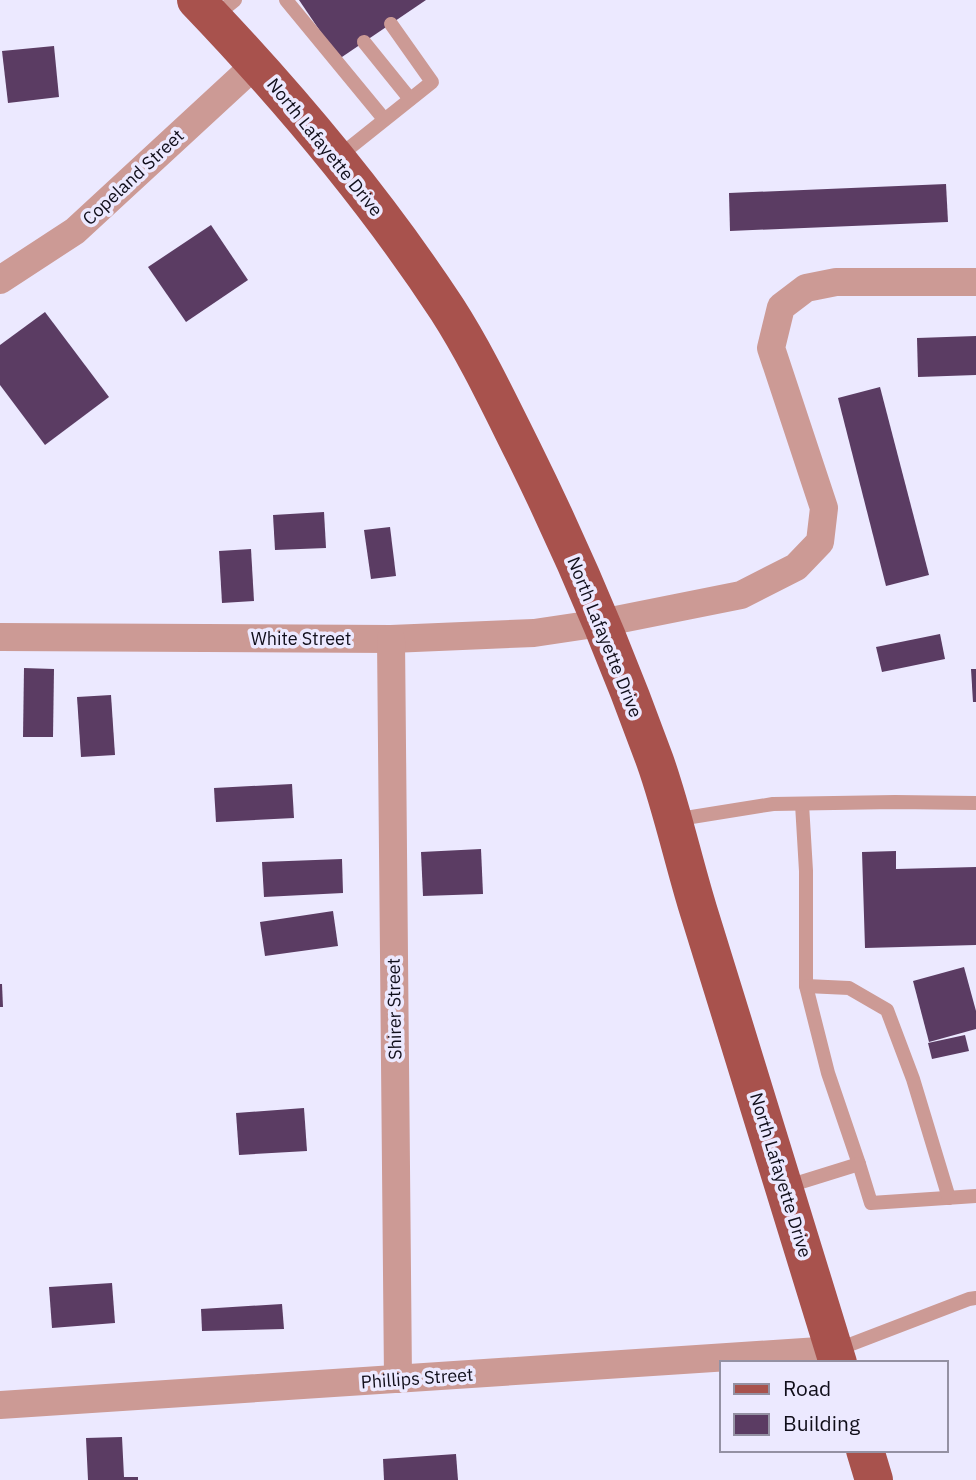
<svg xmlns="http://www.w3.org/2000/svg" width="976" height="1480" font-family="'IBM Plex Sans',sans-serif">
<rect width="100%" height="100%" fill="#ece9ff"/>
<!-- building -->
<g fill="#5b3c63">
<path d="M299,0H426L339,59Z"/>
<path d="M54,46L59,97L8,103L2,51Z"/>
<path d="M946,184L948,222L730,231L729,193Z"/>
<path d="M211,225L248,280L186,322L148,267Z"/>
<path d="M45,312L109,397L45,445L0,385V345Z"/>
<path d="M976,336V375L918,377L917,338Z"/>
<path d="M880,387L929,575L886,586L838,398Z"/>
<path d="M324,512L326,548L275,550L273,515Z"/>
<path d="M390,527L396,576L371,579L364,530Z"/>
<path d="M251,549L254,601L222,603L219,551Z"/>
<path d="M940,634L945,659L882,672L876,647Z"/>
<path d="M24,668L54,669L53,737H23Z"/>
<path d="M971,669H976V702H973Z"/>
<path d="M111,695L115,755L81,757L77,697Z"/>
<path d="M292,784L294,818L216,822L214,788Z"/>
<path d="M481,849L483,894L423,896L421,852Z"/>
<path d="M896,851V869L976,867V945L865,948L862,852Z"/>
<path d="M342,859L343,893L264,897L262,862Z"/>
<path d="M333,911L338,946L265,956L260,922Z"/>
<path d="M964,967L976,1011V1029L929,1042L913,981Z"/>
<path d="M0,984H2L3,1007H0Z"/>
<path d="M965,1035L969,1051L932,1059L928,1043Z"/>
<path d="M304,1108L307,1151L239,1155L236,1113Z"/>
<path d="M112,1283L115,1323L52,1328L49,1287Z"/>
<path d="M282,1304L284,1329L202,1331L201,1309Z"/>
<path d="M122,1437L124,1477H138V1480H88L86,1438Z"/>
<path d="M456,1454L458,1480H384L383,1459Z"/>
</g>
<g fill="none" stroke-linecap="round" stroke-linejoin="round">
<!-- service -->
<g stroke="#cc9a95" stroke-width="14">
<path d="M286,0L384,119"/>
<path d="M214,17L235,0"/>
<path d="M364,42L410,99"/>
<path d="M338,157L432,82L391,24"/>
<path d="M802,804L806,871V986L828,1073L859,1164L871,1203L976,1196"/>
<path d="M673,820L773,804L895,802L976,803"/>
<path d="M806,986L849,988L887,1010L913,1079L949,1198"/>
<path d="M785,1187L859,1164"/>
<path d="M836,1350L969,1299L976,1298"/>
</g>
<!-- minor -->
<g stroke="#cc9a95" stroke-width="28">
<path d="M0,280L75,231L257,63"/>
<path d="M0,637L391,639L534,633L601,623L741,595L796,567L820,542L824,508L771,348L781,307L806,288L836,282H976"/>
<path d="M391,639L398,1379"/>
<path d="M0,1405L834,1350"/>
</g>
<!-- primary -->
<g stroke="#a8524d" stroke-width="38">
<path d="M196,0C288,96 374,198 447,309C476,354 499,403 523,451C573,552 617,656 655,761C672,809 683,860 698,909C745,1060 791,1211 838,1363"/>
<path d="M865,1450L874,1480"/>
</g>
</g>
<g text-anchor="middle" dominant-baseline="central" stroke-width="7" stroke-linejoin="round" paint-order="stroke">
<!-- street labels -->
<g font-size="18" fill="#100e1a" stroke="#ece9ff">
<text transform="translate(325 147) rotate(51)">North Lafayette Drive</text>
<text transform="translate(133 177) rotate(-43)">Copeland Street</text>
<text transform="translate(605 637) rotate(68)">North Lafayette Drive</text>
<text x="301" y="638">White Street</text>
<text transform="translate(394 1009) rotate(-91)">Shirer Street</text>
<text transform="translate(781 1175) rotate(73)">North Lafayette Drive</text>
<text transform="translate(417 1378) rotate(-4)">Phillips Street</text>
</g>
</g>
<!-- legend -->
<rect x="720" y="1361" width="228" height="91" fill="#ece9ff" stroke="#9491a3" stroke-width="2"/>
<rect x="734" y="1384" width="35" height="10" fill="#a8524d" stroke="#9491a3" stroke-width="2"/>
<text x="783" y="1396" font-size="21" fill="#100e1a">Road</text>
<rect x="734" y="1414" width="35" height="21" fill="#5b3c63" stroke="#9491a3" stroke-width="2"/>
<text x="783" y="1431" font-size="21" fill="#100e1a">Building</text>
</svg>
